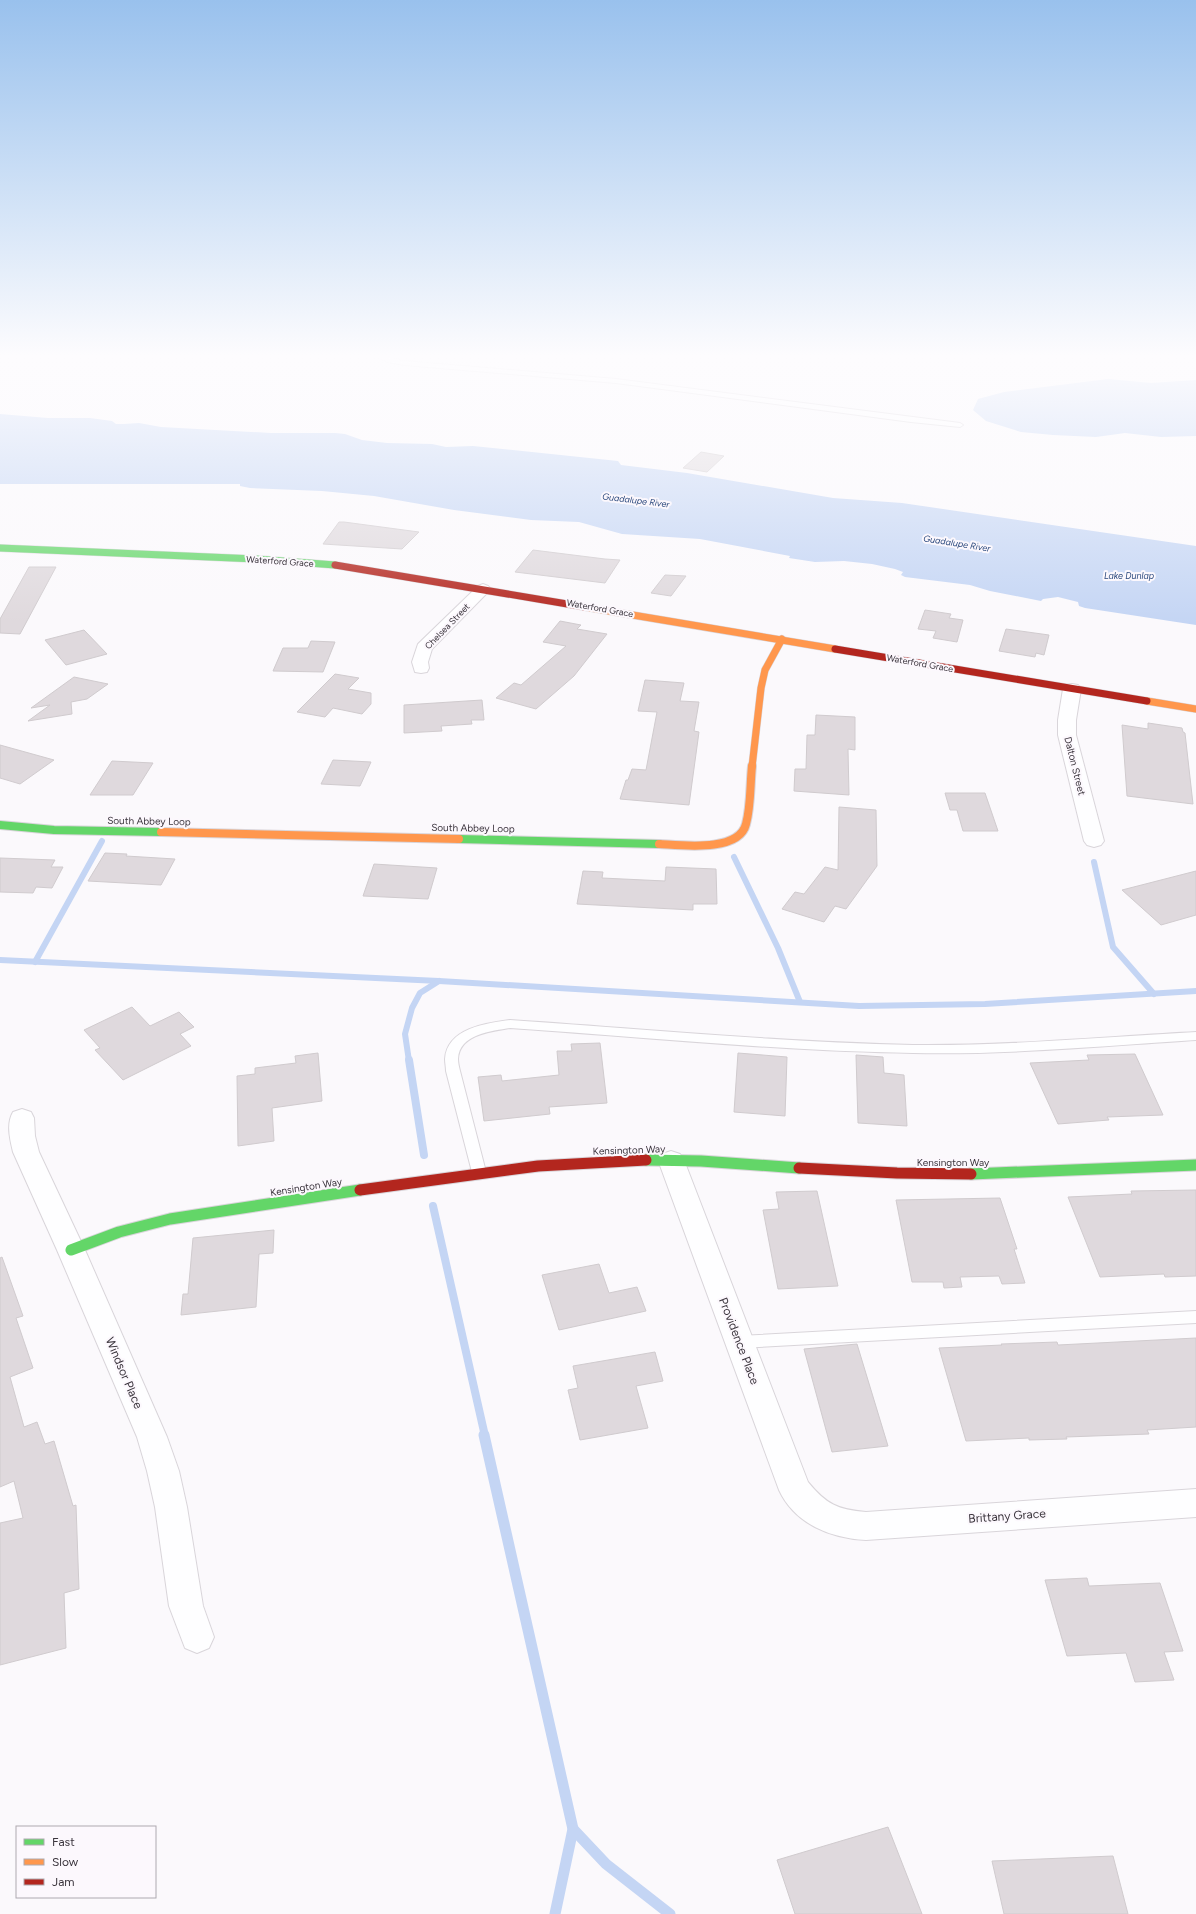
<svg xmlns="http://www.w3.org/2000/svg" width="1196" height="1914" font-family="Figtree,sans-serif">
<rect width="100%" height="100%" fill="#fbf9fc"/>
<!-- water -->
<g fill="#c4d5f4">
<path d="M1108,379L1151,383L1196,380V436L1161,437L1125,433L1096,437L1053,435L1021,432L986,421L973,410L978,399L1004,392Z"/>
<path d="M0,414L48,418H90L112,421L116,424H124L139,423L161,427L271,433H335L345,434L362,440L387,443L432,444L446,447L473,446L618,461L621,465L687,473L833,498L902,503L1196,546V625L1085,608L1079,606L1078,602L1058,597L1043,599L1041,601L990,591L970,585L905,577L901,575L903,572L895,569L872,564L844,561L815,562L789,558L790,556L700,539L622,534L579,522L531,520L454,510L374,496L322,491L250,488L240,486V484H0Z"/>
</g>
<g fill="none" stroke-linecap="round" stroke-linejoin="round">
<!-- stream-far2 -->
<g stroke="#c4d5f4" stroke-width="6">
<path d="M734,857L778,948L800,1002"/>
<path d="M1094,862L1113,947L1154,994"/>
<path d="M0,960L439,981L859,1006L985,1004L1196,991"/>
<path d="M35,962L102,841"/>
<path d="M409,1061L405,1034L412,1008L420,993L439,981"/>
</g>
<!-- stream-far1 -->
<g stroke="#c4d5f4" stroke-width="8">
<path d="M409,1060L424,1155"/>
<path d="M433,1206L485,1436"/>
</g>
<!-- stream -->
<g stroke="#c4d5f4" stroke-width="11">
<path d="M484,1435L573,1829L555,1914"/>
<path d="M573,1829L606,1864L670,1914"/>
</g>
</g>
<!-- building -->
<g fill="#dfd9dd" stroke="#d0cbce">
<path d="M701,452L724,456L707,472L683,468Z"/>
<path d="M339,522H344L419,532L402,549L323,544Z"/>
<path d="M533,550L605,559L620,560L605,583L515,572Z"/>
<path d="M29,567H56L20,634L0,633V619Z"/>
<path d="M665,575L686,576L671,596L651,593Z"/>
<path d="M925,610L951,614L949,618L963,620L957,642L933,638L936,631L918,629Z"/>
<path d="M560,621L581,625L577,629L607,634L574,676L536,709L496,698L514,683L521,685L566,646L543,642Z"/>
<path d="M1006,629L1049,635L1044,655L1036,653L1035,657L999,651Z"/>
<path d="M84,630L107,654L66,665L45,640Z"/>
<path d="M311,641L335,642L323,672L273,671L283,648H308Z"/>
<path d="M335,674L359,678L348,689L371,693V704L362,714L333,708L325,717L297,712Z"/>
<path d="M74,677L108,684L87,699L71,702L72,714L28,721L50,705L31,708Z"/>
<path d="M645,680L684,683L680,701L699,702L694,731L699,732L689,805L620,799L626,780H628L632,769L646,770L657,712L638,711Z"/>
<path d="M482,700L484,720H471L472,724L441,726L442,731L404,733V705Z"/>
<path d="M816,715L855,717V750L848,749L849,795L794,791L795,769H806L807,735H815Z"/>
<path d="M1148,723L1182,728L1183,732L1185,733L1193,804L1127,796L1122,725L1148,729Z"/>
<path d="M0,745L54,760L20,784L0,778Z"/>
<path d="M333,760L371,762L360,786L321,784Z"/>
<path d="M112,761L153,763L133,795H90Z"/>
<path d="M945,793H985L998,831H963L957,810H950Z"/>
<path d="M839,807L876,810L877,866L846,909L835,906L824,922L782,909L795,892L804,894L825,867L838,870Z"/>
<path d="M105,853L127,854L126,856L175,859L161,885L88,881Z"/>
<path d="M0,858L55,860L51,867H63L52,888L36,887L33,893L0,892Z"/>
<path d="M374,864L437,868L428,899L363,896Z"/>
<path d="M666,867L716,869L717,904H693V910L577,904L583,871L603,872L602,878L665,881Z"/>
<path d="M1196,871V915L1161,925L1122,890Z"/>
<path d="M132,1007L150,1026L179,1012L194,1027L180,1034L191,1046L123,1080L95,1050L100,1048L84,1030Z"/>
<path d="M600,1043L607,1103L549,1107L550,1114L484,1121L478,1077L501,1075L502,1081L559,1075L557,1051H572L571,1044Z"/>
<path d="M318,1053L322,1101L272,1108L274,1141L238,1146L237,1076L255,1074V1068L296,1063L295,1056Z"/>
<path d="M738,1053L787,1057L785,1116L734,1112Z"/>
<path d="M1135,1054L1163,1115L1107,1117L1109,1120L1058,1124L1030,1063L1089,1060L1087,1055Z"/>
<path d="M856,1055L883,1057L884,1073L904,1075L907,1126L858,1123Z"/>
<path d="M1196,1190V1276L1165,1277L1164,1274L1100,1277L1068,1197L1132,1194L1131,1191Z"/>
<path d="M817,1191L838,1286L778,1289L763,1210L779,1209L776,1192Z"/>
<path d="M1000,1198L1017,1249H1014L1025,1283L1002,1284L999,1276L960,1277L962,1287L944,1288L943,1282H912L896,1200Z"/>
<path d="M274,1230L273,1253L259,1254L256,1307L181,1315L183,1294H188L193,1238Z"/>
<path d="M2,1257L23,1316L16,1318L33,1368L10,1377L24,1427L37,1422L45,1444L54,1441L73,1506L76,1505L79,1589L64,1593L66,1648L0,1665V1523L23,1518L14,1481L0,1487V1258Z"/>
<path d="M599,1264L609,1293L637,1287L646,1311L559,1330L542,1275Z"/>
<path d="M1196,1338V1427L1147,1430L1149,1434L1066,1437L1067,1439L1029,1440V1438L966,1441L939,1348L1002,1345L1001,1344L1057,1342L1058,1345Z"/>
<path d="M857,1344L888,1446L832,1452L804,1349Z"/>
<path d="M655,1352L663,1381L636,1386L648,1428L580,1440L568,1390L578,1388L573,1366Z"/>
<path d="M1087,1578L1089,1586L1160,1583L1183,1651L1164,1652L1174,1680L1135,1682L1126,1653L1067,1656L1045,1580Z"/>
<path d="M888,1827L922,1914H795L777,1860Z"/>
<path d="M1113,1856L1128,1914H1004L992,1861Z"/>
</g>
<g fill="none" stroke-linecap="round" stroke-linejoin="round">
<!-- lane casing -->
<g stroke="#d9d5da" stroke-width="2">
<g id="lane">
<path d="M375,356H383L404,361L616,379L960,423L963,425L960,427L911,422L616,383L404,365L388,362Z"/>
<path d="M510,1020C644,1029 779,1042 913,1045C1007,1046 1102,1037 1196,1032V1040C1102,1046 1007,1055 913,1053C779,1051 644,1037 510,1028C492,1031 459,1034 458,1059C458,1063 459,1067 460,1071L486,1172L484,1176L479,1177L474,1176L472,1172L446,1071C446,1067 445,1063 445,1059C447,1028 487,1023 510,1020Z"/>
<path d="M1196,1311V1323L739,1348L733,1346L731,1342L733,1338L739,1336Z"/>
</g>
</g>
<!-- street casing -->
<g stroke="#d9d5da" stroke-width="2">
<g id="street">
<path d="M483,584L488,586L491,589L432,649L428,662L429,668L427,672L421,673L415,672L412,662L418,644L478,586Z"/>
<path d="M1072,684L1078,685L1081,689L1076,720V735L1104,841L1101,845L1094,847L1087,845L1084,841L1058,735V720L1063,689L1066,685Z"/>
<path d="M22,1109L31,1112L34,1118L35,1136L39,1152L85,1250L167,1437L179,1471L187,1507L203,1606L214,1637L209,1648L197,1653L185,1648L169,1606L155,1507L147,1471L137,1437L57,1250L13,1152C10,1139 6,1124 13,1112Z"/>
<path d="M671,1151L680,1154L684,1160L808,1482C826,1504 838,1510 866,1512L1196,1489V1517L866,1540C830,1538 795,1524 779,1490L658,1160L662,1154Z"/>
</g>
</g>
<!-- fast-far2 casing -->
<g stroke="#d9d5da" stroke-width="8">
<path id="fast-far2" d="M0,548L257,559L335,565"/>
</g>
<!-- fast-far1 casing -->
<g stroke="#d9d5da" stroke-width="10">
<g id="fast-far1">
<path d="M0,825L54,830L161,832"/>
<path d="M459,839L659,844"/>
</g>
</g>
<!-- fast casing -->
<g stroke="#d9d5da" stroke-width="13">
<g id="fast">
<path d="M646,1160L701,1161L799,1168"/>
<path d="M971,1174L1196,1165"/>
<path d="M71,1250L119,1232L170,1219L360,1190"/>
</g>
</g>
<!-- slow-far1 casing -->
<g stroke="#d9d5da" stroke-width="8">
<g id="slow-far1">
<path d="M585,607L835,649"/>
<path d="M1147,701L1196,709"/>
<path d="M752,767L761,688L765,670L782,639"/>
</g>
</g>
<!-- slow casing -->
<g stroke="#d9d5da" stroke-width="10">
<g id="slow">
<path d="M161,832L459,839"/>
<path d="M659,844C680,845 739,853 746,824C751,806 750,785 752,766"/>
</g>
</g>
<!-- jam-far1 casing -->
<g stroke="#d9d5da" stroke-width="8">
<g id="jam-far1">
<path d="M335,565L585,607"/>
<path d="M835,649L1147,701"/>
</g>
</g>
<!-- jam casing -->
<g stroke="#d9d5da" stroke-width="13">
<g id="jam">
<path d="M799,1168L897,1173L971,1174"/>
<path d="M360,1190L538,1166L646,1160"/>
</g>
</g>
<!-- lane -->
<use href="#lane" fill="#fefeff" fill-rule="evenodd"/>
<!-- street -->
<use href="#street" fill="#fefeff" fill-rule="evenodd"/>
<!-- fast-far2 -->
<use href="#fast-far2" stroke="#63d668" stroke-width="7"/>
<!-- fast-far1 -->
<use href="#fast-far1" stroke="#63d668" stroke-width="8"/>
<!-- fast -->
<use href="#fast" stroke="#63d668" stroke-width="11"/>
<!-- slow-far1 -->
<use href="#slow-far1" stroke="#ff974d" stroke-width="7"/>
<!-- slow -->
<use href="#slow" stroke="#ff974d" stroke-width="8"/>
<!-- jam-far1 -->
<use href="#jam-far1" stroke="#b3261e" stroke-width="7"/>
<!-- jam -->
<use href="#jam" stroke="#b3261e" stroke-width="11"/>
</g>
<!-- sky -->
<linearGradient id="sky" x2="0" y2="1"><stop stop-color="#99c1ed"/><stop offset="0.57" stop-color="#fdfcfe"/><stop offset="1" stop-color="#fdfcfe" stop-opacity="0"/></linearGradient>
<rect width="1196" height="624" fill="url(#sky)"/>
<g text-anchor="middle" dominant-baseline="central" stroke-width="4" stroke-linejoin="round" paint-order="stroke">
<!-- far-water labels -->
<g font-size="9" font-style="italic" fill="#2a487c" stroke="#fcf8fd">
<text transform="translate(636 500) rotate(7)">Guadalupe River</text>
<text transform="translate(957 543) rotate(9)">Guadalupe River</text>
<text x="1129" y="575">Lake Dunlap</text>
</g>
<!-- far-street labels -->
<g font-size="9" fill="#3a343c" stroke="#fcf8fd">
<text transform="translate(280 561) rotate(4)">Waterford Grace</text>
<text transform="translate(600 608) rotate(10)">Waterford Grace</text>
<text transform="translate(447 626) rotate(-46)">Chelsea Street</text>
<text transform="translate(920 663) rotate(10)">Waterford Grace</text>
</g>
<!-- street labels -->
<g font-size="10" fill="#3a343c" stroke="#fcf8fd">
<text transform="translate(1075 766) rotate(76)">Dalton Street</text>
<text transform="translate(149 821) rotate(1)">South Abbey Loop</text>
<text transform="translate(473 828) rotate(1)">South Abbey Loop</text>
<text transform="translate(629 1150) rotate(-2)">Kensington Way</text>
<text x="953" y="1162">Kensington Way</text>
<text transform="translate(306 1187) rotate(-9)">Kensington Way</text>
</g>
<!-- near-street labels -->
<g font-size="12" fill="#3a343c" stroke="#fcf8fd">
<text transform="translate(739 1341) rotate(69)">Providence Place</text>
<text transform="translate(124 1373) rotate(67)">Windsor Place</text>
<text transform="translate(1007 1516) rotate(-4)">Brittany Grace</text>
</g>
</g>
<!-- legend -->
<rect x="16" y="1826" width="140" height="72" fill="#fcf8fd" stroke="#aeaab0"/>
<rect x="24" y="1839" width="20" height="6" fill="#63d668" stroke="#aeaab0"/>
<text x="52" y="1846" font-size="12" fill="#3a343c">Fast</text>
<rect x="24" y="1859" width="20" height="6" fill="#ff974d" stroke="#aeaab0"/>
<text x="52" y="1866" font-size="12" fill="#3a343c">Slow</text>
<rect x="24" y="1879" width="20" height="6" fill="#b3261e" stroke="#aeaab0"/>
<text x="52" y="1886" font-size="12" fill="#3a343c">Jam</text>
</svg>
